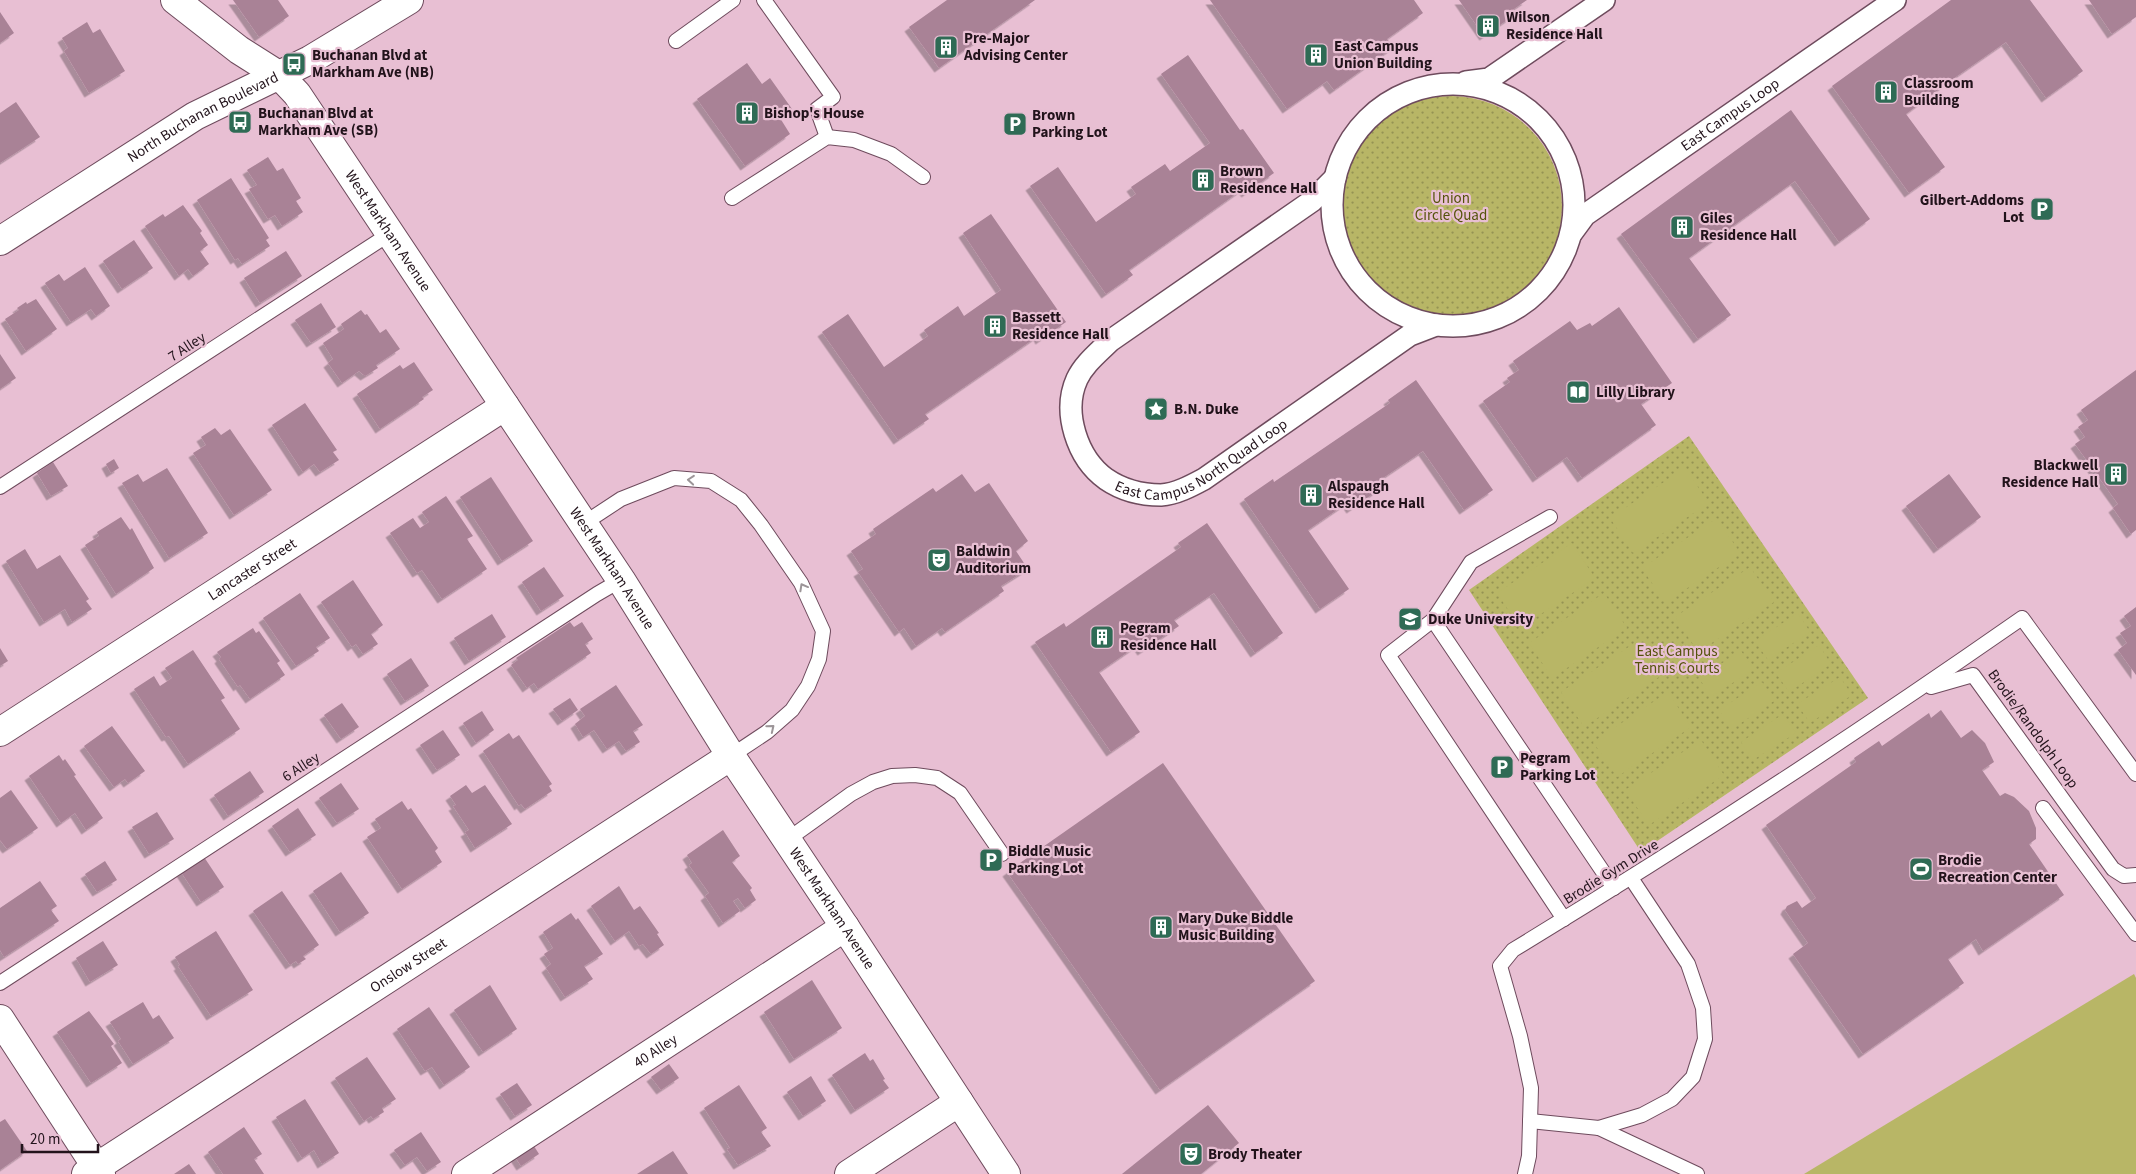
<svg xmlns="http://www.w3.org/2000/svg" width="2136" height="1174" font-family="'Source Sans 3',sans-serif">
<defs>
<pattern id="grass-dots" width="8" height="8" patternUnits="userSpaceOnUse" patternTransform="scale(1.25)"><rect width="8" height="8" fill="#b8b666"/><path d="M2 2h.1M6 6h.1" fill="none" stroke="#959353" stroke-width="1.8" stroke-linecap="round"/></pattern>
<filter id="shadow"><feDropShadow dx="-4.5" dy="4.5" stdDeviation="0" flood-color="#0004"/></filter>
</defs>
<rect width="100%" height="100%" fill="#e8bfd3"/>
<!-- grass -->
<g fill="url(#grass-dots)">
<circle cx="1451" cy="207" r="111"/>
<path d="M1689,436L1868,698L1641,852L1469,590Z"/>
</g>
<!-- garden -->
<g fill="#b8b666">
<path d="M1685,468L1709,503L1633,553L1610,518Z"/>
<path d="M1717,518L1740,553L1665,603L1642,568Z"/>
<path d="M1572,543L1595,578L1520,628L1497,593Z"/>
<path d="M1750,567L1774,602L1698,652L1675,617Z"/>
<path d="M1604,593L1627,628L1552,678L1529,643Z"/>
<path d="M1798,613L1810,632L1768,660L1755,641Z"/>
<path d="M1636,642L1659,677L1584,727L1561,692Z"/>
<path d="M1819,645L1831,664L1789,692L1776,673Z"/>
<path d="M1741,651L1754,669L1711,697L1699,678Z"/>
<path d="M1840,677L1852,695L1810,723L1797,704Z"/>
<path d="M1762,682L1774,701L1732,729L1719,710Z"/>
<path d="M1668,692L1691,727L1617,777L1593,742Z"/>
<path d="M1783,714L1796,733L1753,760L1741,742Z"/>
<path d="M1701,740L1724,775L1649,825L1625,790Z"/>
<path d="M2134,974L2136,978V1174H1804Z"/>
</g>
<!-- building -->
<g fill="#a98296" filter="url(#shadow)">
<path d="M233,0H278L289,16L259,37Z"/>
<path d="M947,0H1035L939,68L909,27Z"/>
<path d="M1210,0H1414L1423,13L1387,39L1394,47L1334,90L1327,81L1287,109Z"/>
<path d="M1459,0H1527L1511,11L1513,16L1484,36Z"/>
<path d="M1951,0H2030L2083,71L2046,98L2006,42L1950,81L1906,114L1945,167L1909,193L1832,86Z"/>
<path d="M2089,0H2136V17L2112,34Z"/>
<path d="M0,12L14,33L0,43Z"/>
<path d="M87,22L93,33L100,29L125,71L89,93L64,51L68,48L62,38Z"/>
<path d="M1188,55L1240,130L1243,129L1274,173L1246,193L1243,189L1129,270L1133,275L1106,294L1030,186L1058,167L1096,222L1136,194L1131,187L1165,164L1170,171L1210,143L1161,74Z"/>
<path d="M747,63L762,84L770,78L792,109L780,118L790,134L745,166L697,99Z"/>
<path d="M16,102L40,137L0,163V113Z"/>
<path d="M1791,110L1870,219L1839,242L1795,181L1689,258L1731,315L1698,339L1621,234Z"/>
<path d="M268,157L277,171L283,168L301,198L296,201L303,212L282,226L275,215L268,219L249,189L257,185L247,170Z"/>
<path d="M231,178L269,238L266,240L270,246L242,264L238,258L235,260L197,200Z"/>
<path d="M183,205L202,231L200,233L208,245L200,251L209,264L193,276L188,269L179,276L145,226L163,214L165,217Z"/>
<path d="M991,214L1066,322L1040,340L1038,336L925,414L929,419L898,440L822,332L848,314L884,367L928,336L924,330L958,306L964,316L1001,290L963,233Z"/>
<path d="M134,240L153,268L122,289L103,261Z"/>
<path d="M286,251L302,276L260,303L244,278Z"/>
<path d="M85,267L110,306L96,316L91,309L71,322L45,283L59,274L64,281Z"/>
<path d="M36,299L57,329L26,351L5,319L19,310L17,308L26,302L27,304Z"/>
<path d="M321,303L336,327L311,343L295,320Z"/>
<path d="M1619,307L1672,383L1641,404L1656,425L1582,478L1567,457L1537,478L1483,401L1510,382L1507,378L1519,370L1513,361L1570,321L1577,330L1590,323L1592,326Z"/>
<path d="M361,310L365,315L367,314L380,333L386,329L400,349L376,365L378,368L365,376L359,371L342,383L328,363L333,359L323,343L344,329L341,324Z"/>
<path d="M0,354L16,378L0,389Z"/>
<path d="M414,362L433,390L422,397L424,399L380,429L357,394L400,365L403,369Z"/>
<path d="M2136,370V530L2131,534L2113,508L2118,504L2075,444L2085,437L2078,427L2088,420L2081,410Z"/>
<path d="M1416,380L1493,490L1464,510L1423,451L1383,478L1387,484L1351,509L1347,503L1308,530L1349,589L1320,609L1244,499L1273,479L1274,482L1390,403L1388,400Z"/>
<path d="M305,403L337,450L333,452L339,460L320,472L314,464L303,472L272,425Z"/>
<path d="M215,428L221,435L230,429L272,490L234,515L193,453L206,445L201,437Z"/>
<path d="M114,459L119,468L111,473L106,464Z"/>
<path d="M53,462L68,486L51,496L37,473Z"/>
<path d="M167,468L208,533L169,558L122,483L138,474L143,482Z"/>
<path d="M962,474L975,492L989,483L1028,541L1016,551L1028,569L1001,586L1004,591L945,632L942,628L916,646L904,628L899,632L858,572L863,569L851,551L876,534L873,529L933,488L936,492Z"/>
<path d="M1949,474L1981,517L1938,549L1906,506Z"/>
<path d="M491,477L533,541L502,561L460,497Z"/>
<path d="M446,496L473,536L467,539L487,569L442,599L422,570L417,573L390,533L413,518L420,528L429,522L422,512Z"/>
<path d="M121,517L130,530L132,528L154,568L116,594L85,545L99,536L97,532Z"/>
<path d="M1207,523L1283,633L1255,653L1214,593L1174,620L1179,626L1142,651L1138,645L1099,672L1140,732L1111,752L1035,642L1064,623L1066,627L1181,547L1178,543Z"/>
<path d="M25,549L37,569L60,555L89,599L86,601L92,609L72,622L65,609L44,622L6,561Z"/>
<path d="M544,567L564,596L541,611L522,582Z"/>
<path d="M353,580L383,625L371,634L378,644L363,654L356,644L352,647L321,602Z"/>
<path d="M300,593L330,638L316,647L319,651L296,666L263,618Z"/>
<path d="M2136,607V675L2118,650L2127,643L2120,633L2131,626L2124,616Z"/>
<path d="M492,614L506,637L469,661L454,638Z"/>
<path d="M570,622L574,627L582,622L593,639L585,644L591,653L538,689L534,683L527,688L511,665L518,660L516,658Z"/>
<path d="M253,628L256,633L259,631L280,661L277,663L285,675L250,699L240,685L238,687L219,659L221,657L217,652Z"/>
<path d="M0,648L8,661L0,666Z"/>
<path d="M193,650L225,698L221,700L240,729L188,764L169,736L166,737L134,689L154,676L160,686L172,678L165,668Z"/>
<path d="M411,658L429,686L405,701L387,674Z"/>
<path d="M616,685L643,725L633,731L640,742L626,751L619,741L607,749L594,730L583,737L575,724L585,716L580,709Z"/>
<path d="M570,698L578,710L562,721L553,709Z"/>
<path d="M342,703L359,727L341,739L324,715Z"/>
<path d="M1941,710L1961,738L1972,730L1985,743L1994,762L1982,770L2000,796L2005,793L2014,797L2029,811L2036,828V839L2029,844L2064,895L1983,951L1976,939L1948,959L1964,983L1863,1054L1793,954L1808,943L1785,910L1787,906L1797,901L1802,908L1816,898L1766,825L1856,762L1854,758L1879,741L1882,746L1929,713L1931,718Z"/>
<path d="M482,711L494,730L476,743L463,723Z"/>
<path d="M112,726L145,771L128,783L125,779L114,787L84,746Z"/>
<path d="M443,730L460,755L437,770L420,745Z"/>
<path d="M509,733L513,739L519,735L552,784L549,786L552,791L525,809L521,804L519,806L483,751Z"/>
<path d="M59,755L63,761L65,759L76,775L74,776L103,818L86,830L75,813L61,823L29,776Z"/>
<path d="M1163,763L1315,981L1160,1090L1007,872Z"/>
<path d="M250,771L264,792L228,816L214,795Z"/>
<path d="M341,783L359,809L337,823L319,798Z"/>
<path d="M466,785L472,793L485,785L512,824L475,848L465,832L469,830L453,806L456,805L450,796Z"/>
<path d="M11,790L38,828L7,849L0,840V798Z"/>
<path d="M402,801L408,810L411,808L438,848L435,851L442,862L402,889L367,837L381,828L375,819Z"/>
<path d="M298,808L316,835L290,852L272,826Z"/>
<path d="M157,812L174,839L149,854L132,827Z"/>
<path d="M723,830L740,856L732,862L752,888L750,890L756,900L745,908L738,898L733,901L740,911L723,923L705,896L709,893L689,865L692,863L687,855Z"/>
<path d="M204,857L224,887L201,902L181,872Z"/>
<path d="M105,861L117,880L97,892L85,874Z"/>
<path d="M341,872L369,913L340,932L313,891Z"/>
<path d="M40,881L57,906L51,910L59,921L4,957L0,950V908Z"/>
<path d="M619,886L634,910L640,906L659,933L657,934L664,945L651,954L643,944L639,946L629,931L615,941L591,906Z"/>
<path d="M282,891L319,945L303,956L306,959L298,964L296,961L290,965L253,911Z"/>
<path d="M571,913L576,920L578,918L603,954L584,966L593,979L565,997L546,968L551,964L544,954L553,948L543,932Z"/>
<path d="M216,931L253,990L211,1016L178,966L180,965L175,957Z"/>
<path d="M103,941L118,965L90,982L76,958Z"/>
<path d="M812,980L842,1028L794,1059L764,1012Z"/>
<path d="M490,985L517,1029L483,1052L454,1010Z"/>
<path d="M143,1002L153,1019L159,1015L174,1038L133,1064L118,1041L121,1039L110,1022Z"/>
<path d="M429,1007L470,1067L444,1085L432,1067L425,1071L397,1029Z"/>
<path d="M89,1011L114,1044L111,1046L122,1063L91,1083L57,1032Z"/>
<path d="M865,1053L870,1061L873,1059L885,1079L883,1080L889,1088L855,1110L832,1075Z"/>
<path d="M367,1057L396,1099L382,1108L384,1112L373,1119L371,1116L364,1121L335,1078Z"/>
<path d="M669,1064L679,1078L661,1090L651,1077Z"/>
<path d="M811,1076L826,1101L803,1116L787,1092Z"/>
<path d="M517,1083L532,1105L515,1116L500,1094Z"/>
<path d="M739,1085L767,1128L761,1132L771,1146L738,1165L727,1149L730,1148L704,1108Z"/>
<path d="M305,1099L339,1153L322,1164L314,1150L302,1158L276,1117Z"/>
<path d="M1208,1105L1239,1143L1201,1174H1122Z"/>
<path d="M5,1119L27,1151L0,1170V1122Z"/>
<path d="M244,1127L262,1154L254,1159L264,1174H223L208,1152Z"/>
<path d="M421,1132L441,1162L427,1171L417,1157L405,1165L394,1150Z"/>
<path d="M532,1143L539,1154L521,1166L514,1155Z"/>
<path d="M673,1151L688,1174H637Z"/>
<path d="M189,1164L196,1174H174Z"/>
</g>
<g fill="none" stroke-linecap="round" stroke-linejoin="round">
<!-- service casing -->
<g stroke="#6e4b5d" stroke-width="16">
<g id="service">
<path d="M764,0L833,97L817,109L827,137"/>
<path d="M676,41L733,0"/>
<path d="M732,198L827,137L854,140L891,154L923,177"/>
<path d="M0,487L391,233"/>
<path d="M583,524L621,499L674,478L711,481L741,500L761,525L801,583L823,631L819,659L808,686L792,710L767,732L731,756"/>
<path d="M1433,620L1471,562L1550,517"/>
<path d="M1931,687L1973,675L2113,869L2124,876L2136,875"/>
<path d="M2043,808L2136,934"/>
<path d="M787,840L851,794L873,782L892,776L915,775L937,778L960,793L1002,854"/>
<path d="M1564,919L1388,655L1433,620L1614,888"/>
<path d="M0,983L597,594L621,580"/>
<path d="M1530,1121L1599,1128L1697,1174"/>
<path d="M1599,1128L1642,1115L1672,1099L1693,1077L1705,1039L1703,1008L1688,964L1631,878"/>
<path d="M1525,1174L1529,1156L1531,1088L1520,1036L1500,966L1513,950C1686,845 1856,734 2022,618L2136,774"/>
</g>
</g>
<!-- pedestrian casing -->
<g stroke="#6e4b5d" stroke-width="24">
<g id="pedestrian">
<path d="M1466,82L1489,79L1604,0"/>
<circle cx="1453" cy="205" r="121"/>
<path id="s1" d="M1335,178L1312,201L1110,341C1098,353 1084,364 1077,379C1062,412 1077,458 1106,479C1122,490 1142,495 1161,495C1176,494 1191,486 1204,479L1410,335L1436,325"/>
<path id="s2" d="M1571,234L1585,215L1895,0"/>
</g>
</g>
<!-- minor casing -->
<g stroke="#6e4b5d" stroke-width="30">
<g id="minor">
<path id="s3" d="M0,732L505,406"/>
<path d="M0,1019L101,1174"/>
<path id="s4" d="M86,1174L731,756"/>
<path id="s5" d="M466,1174L845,927"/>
<path d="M849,1174L959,1102"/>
</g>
</g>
<!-- tertiary casing -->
<g stroke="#6e4b5d" stroke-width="30">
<g id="tertiary">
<path id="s6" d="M175,0L239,50L280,76L297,94L621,580L731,756L845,927L1006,1174"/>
<path id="s7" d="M0,241L195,116L310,60L409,0"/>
</g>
</g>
<!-- service -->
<use href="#service" stroke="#fff" stroke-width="14"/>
<!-- pedestrian -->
<use href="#pedestrian" stroke="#fff" stroke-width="21"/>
<!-- minor -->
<use href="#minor" stroke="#fff" stroke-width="28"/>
<!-- tertiary -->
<use href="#tertiary" stroke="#fff" stroke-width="28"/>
</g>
<!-- one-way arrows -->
<defs><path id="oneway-chevron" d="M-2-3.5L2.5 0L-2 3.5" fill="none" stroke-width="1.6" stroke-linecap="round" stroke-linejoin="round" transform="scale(1.25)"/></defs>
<g stroke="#9c9598">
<use href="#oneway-chevron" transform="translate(691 480) rotate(-175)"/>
<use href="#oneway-chevron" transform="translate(803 587) rotate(-119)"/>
<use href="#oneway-chevron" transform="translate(771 728) rotate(-39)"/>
</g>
<!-- icons -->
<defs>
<g id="building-square" transform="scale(1.25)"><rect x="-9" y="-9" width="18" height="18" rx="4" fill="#2f6b55" stroke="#e8bfd3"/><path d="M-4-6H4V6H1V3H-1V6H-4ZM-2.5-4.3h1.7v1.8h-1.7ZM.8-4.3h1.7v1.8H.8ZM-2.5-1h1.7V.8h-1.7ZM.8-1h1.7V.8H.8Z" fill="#fff"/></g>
<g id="bus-square" transform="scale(1.25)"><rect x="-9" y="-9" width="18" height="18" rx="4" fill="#2f6b55" stroke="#e8bfd3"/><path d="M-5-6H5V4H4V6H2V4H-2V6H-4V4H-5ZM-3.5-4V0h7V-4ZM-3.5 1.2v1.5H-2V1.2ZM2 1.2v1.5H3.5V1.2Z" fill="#fff"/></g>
<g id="parking-square" transform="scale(1.25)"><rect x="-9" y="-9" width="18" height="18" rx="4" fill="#2f6b55" stroke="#e8bfd3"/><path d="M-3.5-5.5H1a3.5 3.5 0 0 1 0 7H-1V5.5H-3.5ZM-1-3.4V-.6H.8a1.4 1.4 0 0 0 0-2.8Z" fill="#fff"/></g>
<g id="library-square" transform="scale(1.25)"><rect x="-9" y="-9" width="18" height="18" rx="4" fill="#2f6b55" stroke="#e8bfd3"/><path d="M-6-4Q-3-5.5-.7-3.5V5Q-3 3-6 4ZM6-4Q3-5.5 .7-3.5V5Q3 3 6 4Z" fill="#fff"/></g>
<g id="sight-square" transform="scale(1.25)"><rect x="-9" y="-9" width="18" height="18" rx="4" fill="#2f6b55" stroke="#e8bfd3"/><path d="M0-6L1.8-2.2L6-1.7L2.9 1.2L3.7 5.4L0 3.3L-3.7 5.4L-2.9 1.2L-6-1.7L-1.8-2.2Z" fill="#fff"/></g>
<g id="theatre-square" transform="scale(1.25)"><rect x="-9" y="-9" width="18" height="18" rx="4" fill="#2f6b55" stroke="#e8bfd3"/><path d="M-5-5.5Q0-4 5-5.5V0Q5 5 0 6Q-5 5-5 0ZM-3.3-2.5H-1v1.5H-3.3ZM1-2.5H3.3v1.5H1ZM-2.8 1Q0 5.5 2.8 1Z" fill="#fff"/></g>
<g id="university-square" transform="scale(1.25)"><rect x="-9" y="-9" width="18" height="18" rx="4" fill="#2f6b55" stroke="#e8bfd3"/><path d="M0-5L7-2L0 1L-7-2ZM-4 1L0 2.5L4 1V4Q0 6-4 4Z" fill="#fff"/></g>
<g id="stadium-square" transform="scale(1.25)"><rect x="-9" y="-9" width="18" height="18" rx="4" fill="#2f6b55" stroke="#e8bfd3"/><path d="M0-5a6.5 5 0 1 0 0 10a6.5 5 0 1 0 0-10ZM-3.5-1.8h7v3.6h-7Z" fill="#fff"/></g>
</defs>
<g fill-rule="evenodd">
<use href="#building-square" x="1488" y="26"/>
<use href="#building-square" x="946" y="47"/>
<use href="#building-square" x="1316" y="55"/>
<use href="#bus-square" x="294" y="64"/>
<use href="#building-square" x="1886" y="92"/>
<use href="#building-square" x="747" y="113"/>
<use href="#bus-square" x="240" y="122"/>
<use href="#parking-square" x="1015" y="124"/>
<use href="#building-square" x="1203" y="180"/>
<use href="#parking-square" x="2042" y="209"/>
<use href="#building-square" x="1682" y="227"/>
<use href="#building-square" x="995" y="326"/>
<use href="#library-square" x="1578" y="392"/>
<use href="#sight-square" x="1156" y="409"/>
<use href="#building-square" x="2116" y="474"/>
<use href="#building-square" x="1311" y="495"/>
<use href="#theatre-square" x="939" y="560"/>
<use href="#university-square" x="1410" y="619"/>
<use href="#building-square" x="1102" y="637"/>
<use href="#parking-square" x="1502" y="767"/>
<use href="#parking-square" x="991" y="860"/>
<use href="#stadium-square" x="1921" y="869"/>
<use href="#building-square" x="1161" y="927"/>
<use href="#theatre-square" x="1191" y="1154"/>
</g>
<g text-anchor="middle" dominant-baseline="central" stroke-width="4.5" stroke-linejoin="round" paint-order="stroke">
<!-- poi labels -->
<g font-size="15" font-weight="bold" fill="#22131b" stroke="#e8bfd3" text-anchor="start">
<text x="1506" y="17">Wilson<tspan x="1506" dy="17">Residence Hall</tspan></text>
<text x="964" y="38">Pre-Major<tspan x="964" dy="17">Advising Center</tspan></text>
<text x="1334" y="46">East Campus<tspan x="1334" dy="17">Union Building</tspan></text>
<text x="312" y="55">Buchanan Blvd at<tspan x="312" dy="17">Markham Ave (NB)</tspan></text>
<text x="1904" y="83">Classroom<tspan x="1904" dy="17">Building</tspan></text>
<text x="258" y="113">Buchanan Blvd at<tspan x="258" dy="17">Markham Ave (SB)</tspan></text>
<text x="764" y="113">Bishop's House</text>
<text x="1032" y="115">Brown<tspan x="1032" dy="17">Parking Lot</tspan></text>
<text x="1220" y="171">Brown<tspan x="1220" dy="17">Residence Hall</tspan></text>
<text x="2024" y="200" text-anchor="end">Gilbert-Addoms<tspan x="2024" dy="17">Lot</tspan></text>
<text x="1700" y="218">Giles<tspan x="1700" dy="17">Residence Hall</tspan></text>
<text x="1012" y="317">Bassett<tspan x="1012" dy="17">Residence Hall</tspan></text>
<text x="1596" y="392">Lilly Library</text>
<text x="1174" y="409">B.N. Duke</text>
<text x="2098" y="465" text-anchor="end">Blackwell<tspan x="2098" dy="17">Residence Hall</tspan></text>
<text x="1328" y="486">Alspaugh<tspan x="1328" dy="17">Residence Hall</tspan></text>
<text x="956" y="551">Baldwin<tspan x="956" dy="17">Auditorium</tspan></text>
<text x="1428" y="619">Duke University</text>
<text x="1120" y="628">Pegram<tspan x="1120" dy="17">Residence Hall</tspan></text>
<text x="1520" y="758">Pegram<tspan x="1520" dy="17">Parking Lot</tspan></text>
<text x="1008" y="851">Biddle Music<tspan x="1008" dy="17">Parking Lot</tspan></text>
<text x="1938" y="860">Brodie<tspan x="1938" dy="17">Recreation Center</tspan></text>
<text x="1178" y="918">Mary Duke Biddle<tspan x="1178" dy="17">Music Building</tspan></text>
<text x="1208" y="1154">Brody Theater</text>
</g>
<!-- street labels -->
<g font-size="15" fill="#22131b" stroke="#e8bfd3">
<text stroke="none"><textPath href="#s2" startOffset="200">East Campus Loop</textPath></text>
<text stroke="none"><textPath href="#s7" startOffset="238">North Buchanan Boulevard</textPath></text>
<text stroke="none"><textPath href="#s6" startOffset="319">West Markham Avenue</textPath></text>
<text transform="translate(187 347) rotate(-33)">7 Alley</text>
<text stroke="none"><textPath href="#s1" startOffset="548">East Campus North Quad Loop</textPath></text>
<text stroke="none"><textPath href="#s6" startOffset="724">West Markham Avenue</textPath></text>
<text stroke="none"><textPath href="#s3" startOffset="300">Lancaster Street</textPath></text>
<text transform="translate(2033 729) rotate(54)">Brodie/Randolph Loop</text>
<text transform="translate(301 767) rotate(-33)">6 Alley</text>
<text transform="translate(1611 872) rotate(-32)">Brodie Gym Drive</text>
<text stroke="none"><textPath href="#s6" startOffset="1129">West Markham Avenue</textPath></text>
<text stroke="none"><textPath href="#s4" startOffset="384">Onslow Street</textPath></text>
<text stroke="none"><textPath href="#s5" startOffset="226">40 Alley</textPath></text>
</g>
<!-- park labels -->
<g font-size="15" fill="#55530b" stroke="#e8bfd3">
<text x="1451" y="198">Union<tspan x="1451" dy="17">Circle Quad</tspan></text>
<text x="1677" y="651">East Campus<tspan x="1677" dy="17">Tennis Courts</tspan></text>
</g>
</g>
<!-- scale -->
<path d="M22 1144v8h76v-8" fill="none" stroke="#22131b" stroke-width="2.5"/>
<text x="30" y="1144" font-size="15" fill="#22131b" stroke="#e8bfd3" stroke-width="4" paint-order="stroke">20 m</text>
</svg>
